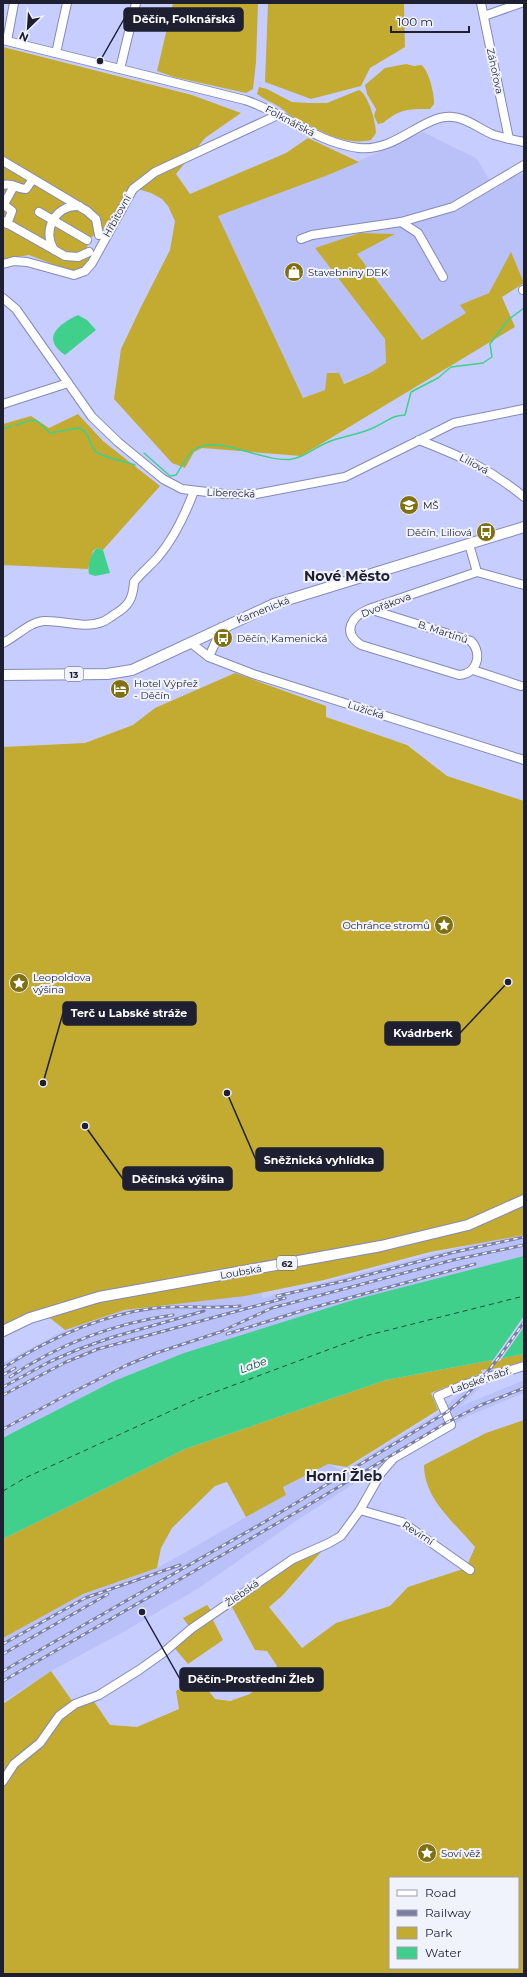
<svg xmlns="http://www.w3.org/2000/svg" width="527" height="1977" font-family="Montserrat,sans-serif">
<rect width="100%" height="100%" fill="#c7ceff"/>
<!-- built -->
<g fill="#b9c1f8">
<path d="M423,132L476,158L495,189L512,177L524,173V283L511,253L489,293L461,305L467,313L422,340L356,254L394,234L315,248L385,339L386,363L370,373L303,398L218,216L328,175Z"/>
<path d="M524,1235V1256L353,1300L184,1353L114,1381L3,1438V1363L65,1330L124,1310L261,1292L263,1298L481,1242Z"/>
<path d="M489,1379L459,1407L524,1380V1393L468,1416L375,1470L293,1523L199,1588L118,1635L51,1671L3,1702V1638L83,1594L157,1568L186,1552L246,1517L286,1495L283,1487L328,1464L343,1471L434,1416L472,1384Z"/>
</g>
<!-- green -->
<g fill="#c2ab30" fill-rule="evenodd">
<path d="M173,3H258L256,62L253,89L246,93L174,77L157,71Z"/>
<path d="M268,3H404L405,47L370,68L361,86L311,99L265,82Z"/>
<path d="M3,47L192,95L241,113L205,138L176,174L190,194L286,153L308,138L359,162L328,175L218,216L303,398L325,390L327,373H339L344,384L370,373L386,363L385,339L315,248L360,233L395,234L357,254L422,340L466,313L460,305L489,293L511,252L524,283L502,297L515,327L301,456L202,448L194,452L185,468L172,463L114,399L121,349L141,307L170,250L175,221L168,206L162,199L151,193L131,187L104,234L97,233L89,239L86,252L91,258L84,269L73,272L29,255L3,259Z"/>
<path d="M406,64L414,66L421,65C428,68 435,95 434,104L430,109C407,109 400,109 383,123L378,124L374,116L376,109L367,94L365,85L385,68Z"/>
<path d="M259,87L267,89L292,102L308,103H327L359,90C369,95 376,123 376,133L371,140C343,147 314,127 291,116C287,114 285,110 281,108C274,103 265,100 257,94Z"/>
<path d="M78,414L103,441L160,486L103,550L97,548L93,551L88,569L3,565V424L31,416L49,428Z"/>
<path d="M235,673L326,706V717L407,745L447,776L524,801V1195L464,1223L380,1243L102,1292L3,1327V747L85,743L133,725L155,708Z"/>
<path d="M524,1206V1235L430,1252L324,1280L245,1296L124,1310L65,1330L50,1318L101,1301L377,1251L465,1231Z"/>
<path d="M524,1354V1361L500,1368L481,1370L482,1373L431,1393L438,1410L347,1467L328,1464L283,1487L286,1495L246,1517L227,1482L215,1486L172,1528L161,1548L157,1568L83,1594L3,1638V1539L185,1449L386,1380Z"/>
<path d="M524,1420V1974H3V1704L51,1671L75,1705L93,1700L110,1725L137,1727L179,1709L176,1691L199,1678L215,1699L230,1701L250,1694L277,1666L267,1651L255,1650L232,1607L213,1620L223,1640L188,1664L172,1645L191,1629L183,1618L207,1605L213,1613L264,1578L329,1543L282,1596L269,1607L302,1648L336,1623L390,1606L408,1587L466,1568L475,1547C454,1522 424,1499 424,1465L486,1433ZM390,1878H518V1968H390Z"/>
</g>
<!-- water -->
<g fill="#40d08c">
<path d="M78,315L87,320L96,330L65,355C40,338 59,324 78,315Z"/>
<path d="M97,548L103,550L110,573L95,576L89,574C87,566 91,553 97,548Z"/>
<path d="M524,1256V1354L386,1380L185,1449L3,1539V1438L16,1431L114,1381L184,1353L353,1300Z"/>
</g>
<!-- pier -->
<path fill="#c7ceff" d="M524,1316V1327L500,1361L491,1363Z"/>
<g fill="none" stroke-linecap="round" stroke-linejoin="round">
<!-- stream -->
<g stroke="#40d08c" stroke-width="1.5">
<path d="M16,425L31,420L37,421L50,433L79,428C92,433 88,447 98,453C108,459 124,461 135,465"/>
<path d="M3,429L11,426"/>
<path d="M144,453L170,476L176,475C181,468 187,455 194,450C218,433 264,464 292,459C305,457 314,448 326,443C341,436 360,435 375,427C388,421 390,416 405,415L411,392L438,378L451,367L483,363L492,357L490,344L508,320L524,308"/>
</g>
<!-- ferry -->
<path stroke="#195135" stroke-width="1" stroke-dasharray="5 4" stroke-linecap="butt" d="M3,1491L25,1478L199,1398L365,1336L524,1296"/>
<!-- minor casing -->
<g stroke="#838ab7" stroke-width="10">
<g id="minor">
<path d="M481,3L509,139"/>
<path d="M484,16L521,3"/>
<path d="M3,40L245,100C284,113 317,143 359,148C397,152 423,114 453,117C467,118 481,130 494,135C504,138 514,140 524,142"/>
<path d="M7,41L14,3"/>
<path d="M56,53L67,3"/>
<path d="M120,69L136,3"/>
<path d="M3,161L87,211L96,219L99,235"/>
<path d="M3,185C12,182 17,189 26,189L33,179"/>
<path d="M3,204L12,211L7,224"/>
<path d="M4,204L14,186"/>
<path d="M39,212L87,240"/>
<path d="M3,221L65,256L78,257L89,252"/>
<path d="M401,222L418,233L443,277"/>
<path d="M301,239L312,235L401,222L453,207L524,165"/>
<path d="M54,250C42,230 55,205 79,206"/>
<path d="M3,264L14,261L27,262L74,275L85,271L92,263L133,189L155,172L280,114"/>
<path d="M523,290H524"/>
<path d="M3,298L16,309L92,417L118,442L163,479L182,489L224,494H256L345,477L454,423L524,409"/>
<path d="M3,404L68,383"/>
<path d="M419,440C460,456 489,468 524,497"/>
<path d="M469,544L477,572L524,585"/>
<path d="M369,609L471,641C483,654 477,674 459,675L361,645C341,632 352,616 369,609L477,572"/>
<path d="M3,643C16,637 29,622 44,621C62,620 84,629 102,622C107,620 111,617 115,614C129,606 133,598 134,582C141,573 150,566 158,557C175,537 185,515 194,491"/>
<path d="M191,643L209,657L253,674L524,760"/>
<path d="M209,657L222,627"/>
<path d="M473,670L521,686"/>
<path d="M360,1510L402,1522L470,1570"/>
<path d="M3,1781L14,1764L40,1743L59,1716L75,1704L99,1695L139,1670L163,1653L191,1629L293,1559L329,1543L341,1536L360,1510L381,1473L394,1458L451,1425L438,1396L466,1384L524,1366"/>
</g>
</g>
<!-- major casing -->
<g stroke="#838ab7" stroke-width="12">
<g id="major">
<path d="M3,675L107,674L132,670L274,604L524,527"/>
<path d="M3,1331L30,1318L99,1297L381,1246L468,1225L524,1200"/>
</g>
</g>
<!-- minor -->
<use href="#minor" stroke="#fff" stroke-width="8"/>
<!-- major -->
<use href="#major" stroke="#fff" stroke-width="10"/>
<!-- rail casing -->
<g stroke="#7a7ea1" stroke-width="3">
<g id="rail">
<path d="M277,1296L348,1280L455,1252L524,1237"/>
<path d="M227,1334L304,1310L475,1264"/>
<path d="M3,1368C48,1339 101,1315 155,1308C183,1305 212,1309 240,1306"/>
<path d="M3,1375L15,1368"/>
<path d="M10,1377C58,1344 116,1323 173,1315"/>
<path d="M3,1387L49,1362L79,1349L113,1337L204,1311"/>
<path d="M3,1395L66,1362L98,1349L285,1298"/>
<path d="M3,1429L59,1399L127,1365L156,1353L220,1332L272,1308L453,1260L524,1245"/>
<path d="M3,1644L85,1598L180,1565"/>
<path d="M3,1654L108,1594"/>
<path d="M3,1671L261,1524L447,1412C479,1387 501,1355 524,1322"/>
<path d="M3,1681L295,1513L444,1424L481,1405L524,1388"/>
</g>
</g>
<!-- rail -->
<use href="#rail" stroke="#f0f2fc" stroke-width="1.5" stroke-dasharray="4.5" stroke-linecap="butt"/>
</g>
<!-- icons -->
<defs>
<g id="shop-disc" transform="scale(1)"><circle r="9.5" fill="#81700f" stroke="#f0f2fc"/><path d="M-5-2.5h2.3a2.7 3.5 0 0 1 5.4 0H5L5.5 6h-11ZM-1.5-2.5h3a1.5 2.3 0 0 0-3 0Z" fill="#fff"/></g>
<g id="school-disc" transform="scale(1)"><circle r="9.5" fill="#81700f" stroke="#f0f2fc"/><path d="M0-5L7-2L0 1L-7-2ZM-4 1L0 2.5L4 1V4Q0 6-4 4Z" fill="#fff"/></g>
<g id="bus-disc" transform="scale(1)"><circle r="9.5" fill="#81700f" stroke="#f0f2fc"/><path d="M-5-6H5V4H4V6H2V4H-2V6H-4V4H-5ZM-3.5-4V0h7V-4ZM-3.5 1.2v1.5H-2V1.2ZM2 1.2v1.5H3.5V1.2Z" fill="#fff"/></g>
<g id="hotel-disc" transform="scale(1)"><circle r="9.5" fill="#81700f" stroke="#f0f2fc"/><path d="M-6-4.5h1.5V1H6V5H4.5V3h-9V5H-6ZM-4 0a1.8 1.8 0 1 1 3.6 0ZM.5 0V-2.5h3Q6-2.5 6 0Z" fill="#fff"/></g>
<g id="sight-disc" transform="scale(1)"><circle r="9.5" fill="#81700f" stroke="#f0f2fc"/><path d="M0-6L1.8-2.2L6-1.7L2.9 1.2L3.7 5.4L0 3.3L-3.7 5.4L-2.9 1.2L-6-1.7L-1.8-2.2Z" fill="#fff"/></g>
</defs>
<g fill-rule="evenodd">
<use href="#shop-disc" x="294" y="272"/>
<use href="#school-disc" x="409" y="505"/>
<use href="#bus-disc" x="486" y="532"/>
<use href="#bus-disc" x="223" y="638"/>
<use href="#hotel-disc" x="120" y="689"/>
<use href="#sight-disc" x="444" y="925"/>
<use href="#sight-disc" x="19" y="983"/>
<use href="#sight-disc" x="427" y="1853"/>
</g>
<g text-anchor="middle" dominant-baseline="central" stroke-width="4" stroke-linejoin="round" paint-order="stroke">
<!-- shield labels -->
<g fill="#f0f2fc" stroke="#5d5f6f" stroke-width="1">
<rect x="65" y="667" width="18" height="14" rx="3"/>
<rect x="277" y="1256" width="20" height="14" rx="3"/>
</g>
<g font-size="9" font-weight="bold" fill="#1e2032">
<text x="74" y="674">13</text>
<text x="287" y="1263">62</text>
</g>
<!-- street labels -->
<g font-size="10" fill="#1e2032" stroke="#f0f2fc">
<text transform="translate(495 71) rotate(78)">Záhořova</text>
<text transform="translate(290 121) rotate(28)">Folknářská</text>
<text transform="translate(117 216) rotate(-61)">Hřbitovní</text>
<text transform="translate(474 464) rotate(28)">Liliová</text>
<text transform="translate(231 493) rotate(2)">Liberecká</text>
<text transform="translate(386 605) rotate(-21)">Dvořákova</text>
<text transform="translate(263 610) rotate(-22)">Kamenická</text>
<text transform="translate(443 632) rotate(18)">B. Martinů</text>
<text transform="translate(366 710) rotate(18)">Lužická</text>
<text transform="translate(241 1272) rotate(-10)">Loubská</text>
<text transform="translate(481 1380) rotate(-19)">Labské nábř.</text>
<text transform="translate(418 1533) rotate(33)">Revírní</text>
<text transform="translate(242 1593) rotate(-35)">Žlebská</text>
</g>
<!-- poi labels -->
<g font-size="10" fill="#1e2032" stroke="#f0f2fc" text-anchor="start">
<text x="308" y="272">Stavebniny DEK</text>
<text x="423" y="505">MŠ</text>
<text x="472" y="532" text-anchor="end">Děčín, Liliová</text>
<text x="237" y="638">Děčín, Kamenická</text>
<text x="134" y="683">Hotel Výpřež<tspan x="134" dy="12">- Děčín</tspan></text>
<text x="430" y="925" text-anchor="end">Ochránce stromů</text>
<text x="33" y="977">Leopoldova<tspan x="33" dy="12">výšina</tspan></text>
<text x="441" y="1853">Soví věž</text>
</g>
<!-- water labels -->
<g font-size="11" font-style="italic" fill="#195135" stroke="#f0f2fc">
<text transform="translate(253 1365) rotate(-20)">Labe</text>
</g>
<!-- district labels -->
<g font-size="14" font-weight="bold" fill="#1e2032" stroke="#f0f2fc">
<text x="347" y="576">Nové Město</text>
<text x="344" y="1476">Horní Žleb</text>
</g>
</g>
<!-- callouts -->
<path fill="none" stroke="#1e2032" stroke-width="1.5" d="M100 61L124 19M43 1083L63 1013M508 982L460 1033M227 1093L256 1160M85 1126L123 1179M142 1612L180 1679"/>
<g fill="#1e2032" stroke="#f0f2fc" stroke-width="1.5">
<circle cx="100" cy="61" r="4"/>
<circle cx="43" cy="1083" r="4"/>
<circle cx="508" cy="982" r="4"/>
<circle cx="227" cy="1093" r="4"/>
<circle cx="85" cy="1126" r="4"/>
<circle cx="142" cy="1612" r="4"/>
</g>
<g fill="#1e2032" stroke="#1e2032" stroke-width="1.5">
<rect x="124" y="8" width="119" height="23" rx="4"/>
<rect x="63" y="1002" width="133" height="23" rx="4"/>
<rect x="385" y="1022" width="75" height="23" rx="4"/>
<rect x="256" y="1148" width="127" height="23" rx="4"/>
<rect x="123" y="1167" width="109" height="23" rx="4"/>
<rect x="180" y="1668" width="143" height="23" rx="4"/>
</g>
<g font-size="11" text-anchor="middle" font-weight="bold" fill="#fff">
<text x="184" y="23">Děčín, Folknářská</text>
<text x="129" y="1017">Terč u Labské stráže</text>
<text x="423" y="1037">Kvádrberk</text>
<text x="319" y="1164">Sněžnická vyhlídka</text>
<text x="178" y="1183">Děčínská výšina</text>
<text x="251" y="1683">Děčín-Prostřední Žleb</text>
</g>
<!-- border -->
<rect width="527" height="1977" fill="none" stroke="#1e2032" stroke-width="8"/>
<!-- legend -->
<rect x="389" y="1877" width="130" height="92" fill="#f0f2fc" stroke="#9c9eab"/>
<rect x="397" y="1890" width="20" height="6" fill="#ffffff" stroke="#9c9eab"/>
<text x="425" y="1897" font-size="12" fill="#1e2032">Road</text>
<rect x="397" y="1910" width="20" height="6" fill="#7a7ea1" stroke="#9c9eab"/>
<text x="425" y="1917" font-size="12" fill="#1e2032">Railway</text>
<rect x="397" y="1927" width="20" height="12" fill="#c2ab30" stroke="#9c9eab"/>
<text x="425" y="1937" font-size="12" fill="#1e2032">Park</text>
<rect x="397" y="1947" width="20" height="12" fill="#40d08c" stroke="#9c9eab"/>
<text x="425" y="1957" font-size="12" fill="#1e2032">Water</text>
<!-- north arrow -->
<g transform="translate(28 28) rotate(205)" stroke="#f0f2fc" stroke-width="3" paint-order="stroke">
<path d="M0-3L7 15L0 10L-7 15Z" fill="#1e2032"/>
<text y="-6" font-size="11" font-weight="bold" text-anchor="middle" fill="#1e2032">N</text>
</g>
<!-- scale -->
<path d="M391 26v6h78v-6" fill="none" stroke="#1e2032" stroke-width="2"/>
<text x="397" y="26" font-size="12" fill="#1e2032" stroke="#f0f2fc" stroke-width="3" paint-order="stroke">100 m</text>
</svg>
